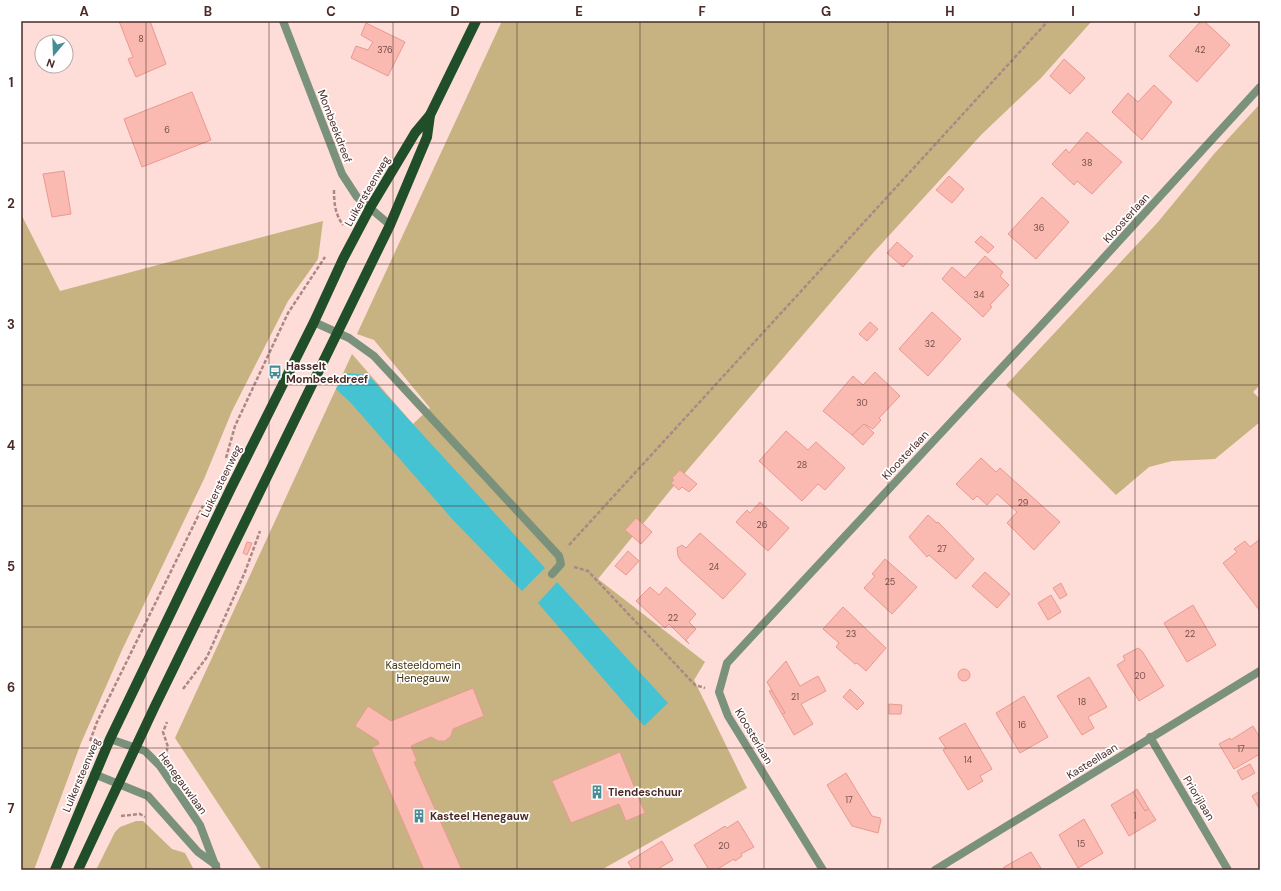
<svg xmlns="http://www.w3.org/2000/svg" width="1281" height="891" font-family="'DM Sans',sans-serif">
<rect width="100%" height="100%" fill="#fedcd7"/>
<!-- green -->
<g fill="#c7b282">
<path d="M502,21H1092L1041,78L982,134L873,253L673,487L598,579L705,662L694,680L747,788L601,870H262L175,738L352,354L413,424L430,408L374,340L357,334Z"/>
<path d="M1260,104V385L1253,392L1260,399V422L1215,459L1172,461L1149,467L1116,495L1006,385L1158,222L1214,154Z"/>
<path d="M21,214L60,291L323,221L318,259L288,301L232,411L204,479L122,650L81,743L34,870H21Z"/>
<path d="M136,821H143L172,849L185,853L194,870H96L115,832L120,827Z"/>
</g>
<!-- water -->
<g fill="#46c3d3">
<path d="M347,373L368,375L545,568L522,591L453,520L351,403L336,389Z"/>
<path d="M557,582L668,703L644,726L538,603Z"/>
</g>
<!-- building -->
<g fill="#fab9b1" stroke="#e99a90">
<path d="M119,21H150L166,64L136,77L128,59L133,57Z"/>
<path d="M1201,21H1204L1230,45L1197,82L1169,56Z"/>
<path d="M366,23L405,42L388,76L351,58L356,46L368,50L373,42L361,35Z"/>
<path d="M1064,59L1085,78L1070,94L1050,76Z"/>
<path d="M1154,85L1172,102L1142,140L1112,112L1128,93L1138,102Z"/>
<path d="M192,92L211,140L142,167L124,119Z"/>
<path d="M1087,132L1122,162L1092,194L1077,181L1074,185L1052,164L1066,149L1069,153Z"/>
<path d="M64,171L71,214L52,217L43,174Z"/>
<path d="M949,176L964,189L952,203L936,190Z"/>
<path d="M1042,197L1069,222L1036,259L1008,234Z"/>
<path d="M981,236L994,247L988,253L975,242Z"/>
<path d="M897,242L913,256L903,267L887,253Z"/>
<path d="M985,256L1003,272L1000,276L1009,285L990,305L992,307L983,317L942,279L952,267L965,278Z"/>
<path d="M932,312L961,339L928,376L899,349Z"/>
<path d="M870,322L878,329L867,341L859,334Z"/>
<path d="M875,372L900,396L879,418L881,420L873,429L864,424L852,435L823,411L853,376L863,385Z"/>
<path d="M864,424L874,433L863,445L852,435Z"/>
<path d="M786,431L808,450L816,442L845,468L825,490L818,484L802,501L759,461Z"/>
<path d="M981,458L996,472L1000,468L1060,522L1034,550L1007,523L1017,512L997,494L987,505L977,496L973,500L956,484Z"/>
<path d="M680,470L697,484L689,492L682,487L679,490L671,483L674,480L672,478Z"/>
<path d="M760,502L789,528L768,551L736,522L747,510L750,513Z"/>
<path d="M928,515L937,523L938,522L974,559L956,579L929,555L927,557L909,537Z"/>
<path d="M636,518L652,532L641,544L625,530Z"/>
<path d="M700,533L746,574L723,599L681,561L678,556L677,548L682,545L686,548Z"/>
<path d="M1260,539V611L1223,563L1237,552L1234,549L1245,541L1250,547Z"/>
<path d="M247,542L252,543L247,555L243,553Z"/>
<path d="M628,551L639,561L626,575L615,566Z"/>
<path d="M885,559L917,587L892,614L864,588L875,576L872,574Z"/>
<path d="M985,572L1010,594L997,608L972,586Z"/>
<path d="M1061,583L1067,595L1060,599L1053,588Z"/>
<path d="M650,587L659,595L666,587L696,614L689,622L696,629L686,640L689,644L669,624L665,628L636,601Z"/>
<path d="M1051,595L1061,612L1048,620L1038,603Z"/>
<path d="M1193,605L1216,645L1187,662L1164,623Z"/>
<path d="M843,607L886,648L866,671L857,663L855,664L836,647L839,643L823,629Z"/>
<path d="M1138,648L1142,651L1164,686L1139,701L1117,665L1125,660L1123,656Z"/>
<path d="M786,661L800,686L818,676L826,691L801,704L813,724L794,735L782,714L785,713L767,682Z"/>
<circle cx="964" cy="675" r="6"/>
<path d="M1089,677L1107,707L1088,717L1094,728L1082,735L1057,696Z"/>
<path d="M473,688L484,716L453,729L451,736L445,741H438L431,737L411,746L417,761L414,762L462,870H424L371,748L379,744L378,741L355,726L368,706L391,721Z"/>
<path d="M850,689L864,703L857,710L843,697Z"/>
<path d="M771,690L785,713L782,714L769,691Z"/>
<path d="M1024,696L1048,737L1020,753L996,713Z"/>
<path d="M889,704L902,705L901,714H889Z"/>
<path d="M965,723L992,769L980,776L983,781L968,790L943,750L946,748L939,738Z"/>
<path d="M1253,726L1260,738V754L1234,769L1219,744L1230,738L1231,740Z"/>
<path d="M620,752L645,813L626,821L619,804L571,823L552,781Z"/>
<path d="M1250,764L1255,773L1242,780L1237,771Z"/>
<path d="M846,773L872,816L880,818L881,820L878,833L852,826L827,785Z"/>
<path d="M1137,789L1149,809L1145,811L1133,792Z"/>
<path d="M1260,791V810L1252,796Z"/>
<path d="M1133,792L1145,811L1149,809L1156,820L1129,836L1111,805Z"/>
<path d="M1084,819L1103,853L1078,868L1059,835Z"/>
<path d="M738,821L754,847L741,854L742,856L735,861L734,859L716,870H709L694,845L725,826L727,828Z"/>
<path d="M662,841L673,860L656,870H633L628,862Z"/>
<path d="M1031,852L1042,870H1003L1004,867Z"/>
</g>
<g fill="none" stroke-linecap="round" stroke-linejoin="round">
<!-- path -->
<g stroke="#aa8985" stroke-width="2.5" stroke-dasharray="4 2" stroke-linecap="butt">
<path d="M334,190C334,203 335,214 343,225"/>
<path d="M226,458L235,426L288,313L325,257"/>
<path d="M569,545L1048,21"/>
<path d="M574,567L588,571L695,685L705,688"/>
<path d="M183,689L207,657L245,572L260,531"/>
<path d="M90,741L97,722L203,506"/>
<path d="M166,752L168,747L163,732L167,722"/>
<path d="M121,816L140,814L145,817"/>
</g>
<!-- service -->
<path stroke="#7a927c" stroke-width="8" d="M314,322L349,338L374,356L559,556L561,564L552,574"/>
<!-- minor -->
<g stroke="#7a927c" stroke-width="8">
<path d="M283,21L342,174L357,197L390,225"/>
<path d="M1150,737L1228,870"/>
<path d="M110,739L145,751L160,766L200,825L217,870"/>
<path d="M94,774L148,796L198,852L216,865"/>
<path d="M823,870L728,716L719,692L727,663L1088,275L1260,87"/>
<path d="M935,870L1260,671"/>
</g>
<!-- primary -->
<g stroke="#204e28" stroke-width="10">
<path d="M55,870L110,739L231,488L314,322L343,259L370,208L415,133L430,115L476,21"/>
<path d="M78,870L154,708L390,225L427,137L430,115"/>
</g>
</g>
<!-- grid -->
<path fill="none" stroke="#4b2b28" stroke-width="1" stroke-opacity="0.55" d="M146,21V870M269,21V870M393,21V870M517,21V870M640,21V870M764,21V870M888,21V870M1012,21V870M1135,21V870M21,143H1260M21,264H1260M21,385H1260M21,506H1260M21,627H1260M21,748H1260"/>
<!-- icons -->
<defs>
<g id="bus-bare" transform="scale(1.08)"><path d="M-5-6H5V4H4V6H2V4H-2V6H-4V4H-5ZM-3.5-4V0h7V-4ZM-3.5 1.2v1.5H-2V1.2ZM2 1.2v1.5H3.5V1.2Z" fill="#458c95" stroke="#fff" stroke-width="2.5" paint-order="stroke"/></g>
<g id="building-bare" transform="scale(1.08)"><path d="M-4-6H4V6H1V3H-1V6H-4ZM-2.5-4.3h1.7v1.8h-1.7ZM.8-4.3h1.7v1.8H.8ZM-2.5-1h1.7V.8h-1.7ZM.8-1h1.7V.8H.8Z" fill="#458c95" stroke="#fff" stroke-width="2.5" paint-order="stroke"/></g>
</defs>
<g fill-rule="evenodd">
<use href="#bus-bare" x="275" y="372"/>
<use href="#building-bare" x="597" y="792"/>
<use href="#building-bare" x="419" y="816"/>
</g>
<g text-anchor="middle" dominant-baseline="central" stroke-width="3.5" stroke-linejoin="round" paint-order="stroke">
<!-- number labels -->
<g font-size="9" fill="#774e4a">
<text x="141" y="39">8</text>
<text x="385" y="50">376</text>
<text x="1200" y="50">42</text>
<text x="167" y="130">6</text>
<text x="1087" y="163">38</text>
<text x="1039" y="228">36</text>
<text x="979" y="295">34</text>
<text x="930" y="344">32</text>
<text x="862" y="403">30</text>
<text x="802" y="465">28</text>
<text x="1023" y="503">29</text>
<text x="762" y="525">26</text>
<text x="942" y="549">27</text>
<text x="714" y="567">24</text>
<text x="890" y="582">25</text>
<text x="673" y="618">22</text>
<text x="851" y="634">23</text>
<text x="1190" y="634">22</text>
<text x="1140" y="676">20</text>
<text x="795" y="697">21</text>
<text x="1082" y="702">18</text>
<text x="1022" y="725">16</text>
<text x="1241" y="749">17</text>
<text x="968" y="760">14</text>
<text x="849" y="800">17</text>
<text x="1135" y="816">1</text>
<text x="1081" y="844">15</text>
<text x="724" y="846">20</text>
</g>
<!-- street labels -->
<g font-size="11" fill="#4b2b28" stroke="#fff">
<text transform="translate(335 126) rotate(69)">Mombeekdreef</text>
<text transform="translate(367 191) rotate(-60)">Luikersteenweg</text>
<text transform="translate(1126 218) rotate(-48)">Kloosterlaan</text>
<text transform="translate(905 455) rotate(-47)">Kloosterlaan</text>
<text transform="translate(221 481) rotate(-64)">Luikersteenweg</text>
<text transform="translate(754 736) rotate(59)">Kloosterlaan</text>
<text transform="translate(1092 761) rotate(-32)">Kasteellaan</text>
<text transform="translate(81 775) rotate(-67)">Luikersteenweg</text>
<text transform="translate(183 783) rotate(54)">Henegauwlaan</text>
<text transform="translate(1199 798) rotate(59)">Priorijlaan</text>
</g>
<!-- poi labels -->
<g font-size="11" font-weight="bold" fill="#4b2b28" stroke="#fff" text-anchor="start">
<text x="286" y="366">Hasselt<tspan x="286" dy="13">Mombeekdreef</tspan></text>
<text x="608" y="792">Tiendeschuur</text>
<text x="430" y="816">Kasteel Henegauw</text>
</g>
<!-- park labels -->
<g font-size="11" fill="#423410" stroke="#fff">
<text x="423" y="665">Kasteeldomein<tspan x="423" dy="13">Henegauw</tspan></text>
</g>
</g>
<!-- border -->
<rect width="1281" height="891" fill="none" stroke="#ffffff" stroke-width="44"/>
<!-- north arrow -->
<g transform="translate(54 54) rotate(199)"><circle r="19" fill="#ffffff" stroke="#b7aaa9"/>
<path d="M0-3L7 15L0 10L-7 15Z" fill="#458c95"/>
<text y="-6" font-size="11" font-weight="bold" text-anchor="middle" fill="#4b2b28">N</text>
</g>
<rect x="22" y="22" width="1237" height="847" fill="none" stroke="#4b2b28" stroke-width="1.5"/>
<g font-size="13" text-anchor="middle" font-weight="bold" fill="#4b2b28">
<text x="84" y="16">A</text>
<text x="208" y="16">B</text>
<text x="331" y="16">C</text>
<text x="455" y="16">D</text>
<text x="579" y="16">E</text>
<text x="702" y="16">F</text>
<text x="826" y="16">G</text>
<text x="950" y="16">H</text>
<text x="1073" y="16">I</text>
<text x="1197" y="16">J</text>
<text x="11" y="87">1</text>
<text x="11" y="208">2</text>
<text x="11" y="329">3</text>
<text x="11" y="450">4</text>
<text x="11" y="571">5</text>
<text x="11" y="692">6</text>
<text x="11" y="813">7</text>
</g>
</svg>
